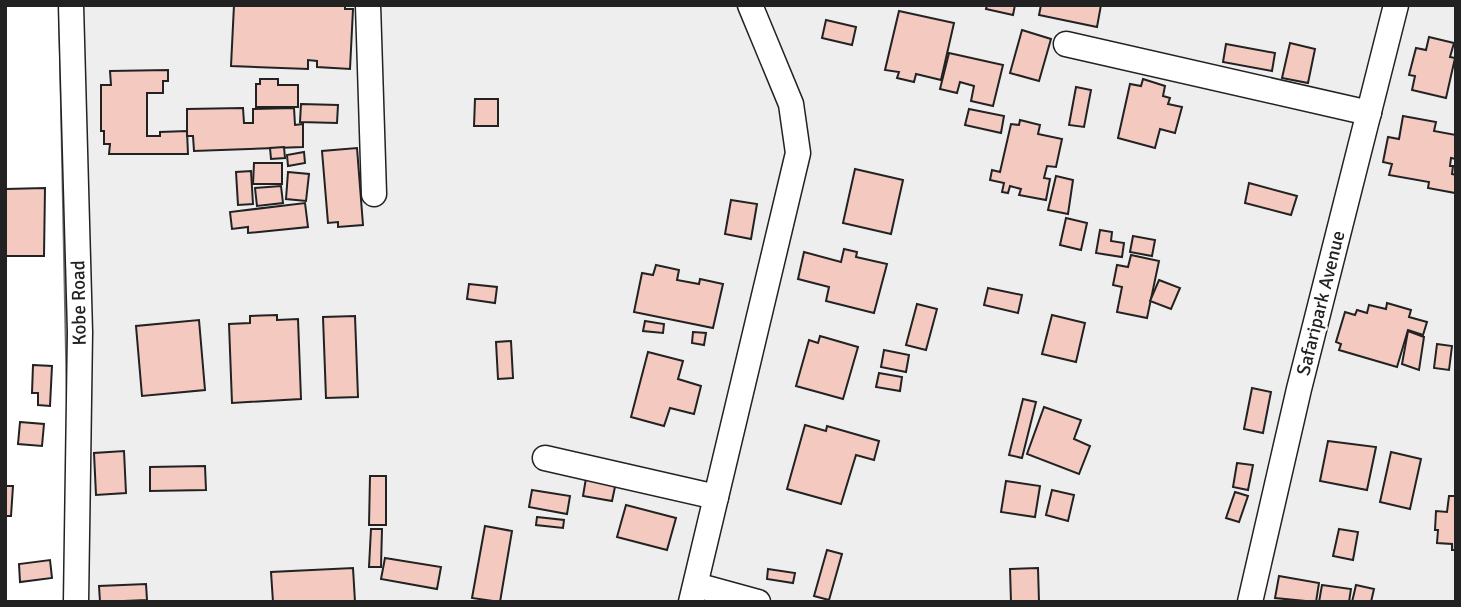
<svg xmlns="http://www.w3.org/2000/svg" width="1461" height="607" font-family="Signika,sans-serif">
<rect width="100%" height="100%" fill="#fff"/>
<!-- green -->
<path fill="#eee" stroke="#6f6f6f" stroke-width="2" d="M59,5H1456V602H71Z"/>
<!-- building -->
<g fill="#f3c9c0" stroke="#222" stroke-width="2">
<path d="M234,5H345V9H353L350,69L317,67V61L308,60V69L231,66Z"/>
<path d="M987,5H1015L1013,15L986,9Z"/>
<path d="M1041,5H1101L1097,27L1039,15Z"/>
<path d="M899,11L954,23L941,80L916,74L914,82L897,78L899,72L885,70Z"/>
<path d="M826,20L856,27L852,45L822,38Z"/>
<path d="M1022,30L1051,39L1039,81L1010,73Z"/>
<path d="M1429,37L1454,43L1450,57L1455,58L1446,98L1412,90L1415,76L1409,75L1416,48L1426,50Z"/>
<path d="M1290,43L1315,49L1308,83L1282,78Z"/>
<path d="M1226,44L1275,53L1272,71L1223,62Z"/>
<path d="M949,53L1003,65L993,106L971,101L974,86L960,82L957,93L940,89Z"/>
<path d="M168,70V81H163V93H147V136H160V132L187,131L188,154H109L110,144H104V131H101V85H111L110,71Z"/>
<path d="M260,79H278V85H298V107H256V84H260Z"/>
<path d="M1143,79L1165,86L1163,96L1170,98L1168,104L1182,107L1175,133L1160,129L1155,148L1118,138L1130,84L1141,86Z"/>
<path d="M1076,87L1091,90L1084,127L1069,125Z"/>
<path d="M475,99H498V126H474Z"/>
<path d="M301,104L338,105L337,123L300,122Z"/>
<path d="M243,108L244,123H253V109L294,108L295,125L303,124V147L194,151L193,136H187V109Z"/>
<path d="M969,109L1004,116L1001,133L965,125Z"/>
<path d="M1403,116L1436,122L1434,131L1456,135V159L1451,158L1450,166H1453L1452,174L1456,175L1455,193L1428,188L1429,182L1389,175L1392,164L1383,162L1388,137L1399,139Z"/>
<path d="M1020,120L1040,125L1038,134L1062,139L1056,167L1047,166L1044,178L1050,179L1046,200L1019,195L1021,189L1010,186L1008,193L1002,192L1004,183L990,180L992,170L1000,172L1011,124L1019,125Z"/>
<path d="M284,147L285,158L271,159L270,148Z"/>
<path d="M357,148L363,225L338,227V222L328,223L322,151Z"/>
<path d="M304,152L305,163L288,166L287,155Z"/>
<path d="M254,163H282V184H253Z"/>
<path d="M855,169L903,180L891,234L843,223Z"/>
<path d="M251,171L253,204L238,205L236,172Z"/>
<path d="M288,172L309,174L306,201L286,199Z"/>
<path d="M1056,176L1073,180L1068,214L1048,210Z"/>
<path d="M1249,183L1297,196L1291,215L1245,203Z"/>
<path d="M281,186L283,203L257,206L255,188Z"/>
<path d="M45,188L44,256H6V189Z"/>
<path d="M731,200L757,204L751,239L725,234Z"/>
<path d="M305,203L308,227L248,233V227L232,229L230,212Z"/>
<path d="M1066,218L1087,223L1081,250L1060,245Z"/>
<path d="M1100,230L1112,232L1111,241L1124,243L1122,257L1096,253Z"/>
<path d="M1133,236L1155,240L1152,256L1130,252Z"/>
<path d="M844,249L857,252L856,257L887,264L874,313L826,301L829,287L798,279L804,252L841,262Z"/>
<path d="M1131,255L1159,261L1147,318L1117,312L1122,287L1113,285L1117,265L1128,267Z"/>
<path d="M656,265L679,270L677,280L699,284L700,279L723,284L713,328L634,312L642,273L653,275Z"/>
<path d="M1159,280L1180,288L1171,309L1150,301Z"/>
<path d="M469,284L497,287L495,303L467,299Z"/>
<path d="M988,288L1022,295L1018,313L984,305Z"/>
<path d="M1387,303L1411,310L1409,317L1427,322L1423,335L1408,330L1397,367L1339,350L1341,344L1336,342L1345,312L1355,315L1357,310L1367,313L1369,305L1386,309Z"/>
<path d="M917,304L937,309L926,350L906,345Z"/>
<path d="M277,315V320L298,319L301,399L232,403L229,324L250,323V316Z"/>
<path d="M1052,315L1085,323L1076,362L1042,354Z"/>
<path d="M355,316L358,397L326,398L323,317Z"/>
<path d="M199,320L205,390L142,396L136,326Z"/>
<path d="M645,321L664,324L663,333L643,331Z"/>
<path d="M1408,331L1424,337L1419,370L1402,364Z"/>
<path d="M693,332L706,333L704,345L692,343Z"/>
<path d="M820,336L858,347L843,399L796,386L809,340L818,343Z"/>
<path d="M511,341L513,378L498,379L496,342Z"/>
<path d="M1437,344L1452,346L1449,370L1434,368Z"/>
<path d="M884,350L909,355L906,372L881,367Z"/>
<path d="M648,352L683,361L678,379L701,386L694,414L670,408L664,426L631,417Z"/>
<path d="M33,365L52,366L50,406L38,405V393H32Z"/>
<path d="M879,373L902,377L900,391L876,387Z"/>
<path d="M1252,388L1271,392L1263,433L1244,429Z"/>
<path d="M1023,399L1036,402L1022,458L1009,455Z"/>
<path d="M1044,407L1081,420L1074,439L1090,446L1079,474L1027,454Z"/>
<path d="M20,422L44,424L42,446L18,444Z"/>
<path d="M805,425L826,431L827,426L879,441L874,460L856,455L841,504L787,489Z"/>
<path d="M1328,441L1376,447L1367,490L1320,481Z"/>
<path d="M124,451L126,493L96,495L94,453Z"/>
<path d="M1391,452L1421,459L1410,509L1380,502Z"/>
<path d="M1237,463L1253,465L1248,490L1233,487Z"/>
<path d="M205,466L206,490L150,491V467Z"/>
<path d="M370,476H386V525H369Z"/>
<path d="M586,478L616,482L612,501L583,496Z"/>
<path d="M1006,481L1040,486L1035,517L1001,512Z"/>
<path d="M5,486H13L11,516H5Z"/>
<path d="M532,490L570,496L567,514L529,507Z"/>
<path d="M1052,490L1074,495L1068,521L1046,515Z"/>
<path d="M1235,492L1248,496L1239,522L1226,518Z"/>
<path d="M1449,496H1456V550H1452V544L1437,543L1438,530H1435L1436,511L1447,512Z"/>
<path d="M626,505L676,518L667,550L617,537Z"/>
<path d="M537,517L564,520L563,528L536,525Z"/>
<path d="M485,526L512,531L500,602L472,598Z"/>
<path d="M371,529H382L381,567H369Z"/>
<path d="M1339,529L1358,532L1353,560L1333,556Z"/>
<path d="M827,550L842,554L829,600L814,596Z"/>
<path d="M385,558L441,567L437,589L381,579Z"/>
<path d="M50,560L52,578L20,582L19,564Z"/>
<path d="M353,568L355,602H273L271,572Z"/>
<path d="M1038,568L1039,602H1011L1010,569Z"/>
<path d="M768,569L795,573L793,583L767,579Z"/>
<path d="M1279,576L1319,583L1316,602L1275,598Z"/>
<path d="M146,584L147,600L100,602L99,586Z"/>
<path d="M1322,585L1351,589L1349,602H1319Z"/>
<path d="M1356,585L1374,589L1371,602H1352Z"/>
</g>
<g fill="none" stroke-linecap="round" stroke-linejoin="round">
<!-- minor casing -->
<g stroke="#222" stroke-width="27">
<g id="minor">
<path d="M71,5L80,332L76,602"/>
<path d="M368,5L374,194"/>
<path d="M1066,44L1369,113"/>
<path d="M545,458L716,497"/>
<path d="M696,585L758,602"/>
<path d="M691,602L798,153L791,104L750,5"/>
<path d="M1250,602L1299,389L1396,5"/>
</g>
</g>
<!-- minor -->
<use href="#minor" stroke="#fff" stroke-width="24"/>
</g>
<g text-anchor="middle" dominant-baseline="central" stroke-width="5" stroke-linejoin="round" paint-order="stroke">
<!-- street labels -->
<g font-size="19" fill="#222" stroke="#fff">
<text transform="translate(79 303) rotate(-91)">Kobe Road</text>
<text transform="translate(1321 303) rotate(-76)">Safaripark Avenue</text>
</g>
</g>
<!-- border -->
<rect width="1461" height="607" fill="none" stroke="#222222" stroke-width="14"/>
</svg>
